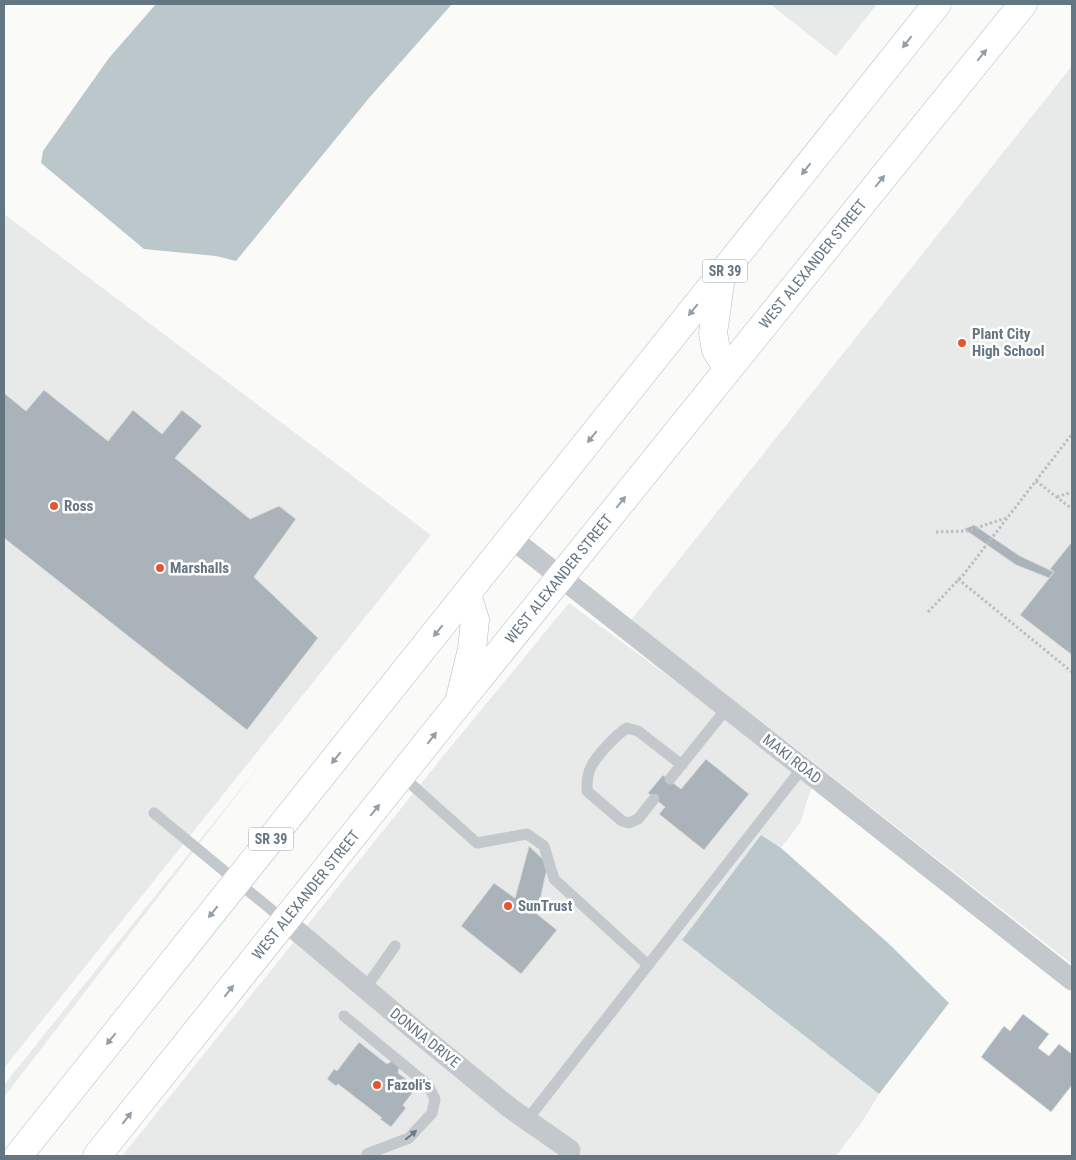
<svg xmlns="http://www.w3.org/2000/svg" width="1076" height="1160" font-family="'Roboto Condensed',sans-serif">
<rect width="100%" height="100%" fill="#fafaf8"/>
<!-- built -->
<g fill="#e8e9e9">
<path d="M770,4H877L836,56Z"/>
<path d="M1072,66V964L631,620Z"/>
<path d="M4,214L431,535L4,1068Z"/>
<path d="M569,603L813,783L800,823L781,848L761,835L682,940L879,1094L862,1122L836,1156H122L444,755Z"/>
<path d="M267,756L4,1097V1085Z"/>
</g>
<!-- water -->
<g fill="#bbc7cb">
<path d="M156,4H452L369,98L236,261L216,256L144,249L41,163L43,151L109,58Z"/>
<path d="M761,835L781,848L888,943L949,1003L879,1094L682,940Z"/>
</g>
<!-- building -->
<g fill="#aab3b9" stroke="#dcdcda">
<path d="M44,390L108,441L133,410L162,434L182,410L202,426L175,458L250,519L279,506L296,519L254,577L318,638L247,730L4,538V393L26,411Z"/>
<path d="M974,525L1020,556L1054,572L1049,578L1016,565L964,529Z"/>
<path d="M1071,543H1072V655L1020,615L1054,572L1050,569Z"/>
<path d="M706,759L749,794L704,850L659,814L665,807L648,793L663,775L681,789Z"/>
<path d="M529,846L548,864L537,914L557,930L521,974L461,926L494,883L515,898Z"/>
<path d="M1023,1014L1049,1034L1038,1048L1049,1056L1059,1044L1072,1054V1085L1051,1112L981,1057L1004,1026L1010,1031Z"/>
<path d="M359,1042L387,1064L394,1060L400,1065L398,1073L417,1087L403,1105L406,1108L391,1127L380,1119L382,1118L338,1084L336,1086L327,1079L334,1069L337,1071Z"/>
</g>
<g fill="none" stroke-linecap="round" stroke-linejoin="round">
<!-- primary casing -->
<g stroke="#b5babe" stroke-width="29">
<g id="primary">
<path d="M721,277L713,333L716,350L728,369"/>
<path d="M460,698L472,649L475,620L467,594"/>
<path d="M18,1156L937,4"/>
<path d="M97,1156L458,704L1023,4"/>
</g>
</g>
<!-- path -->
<g stroke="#bbbfc2" stroke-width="3" stroke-dasharray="2.5 2.5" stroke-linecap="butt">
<path d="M1036,481L1072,509"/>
<path d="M1057,497L1072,492"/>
<path d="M936,532L967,531L1006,518"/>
<path d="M958,579L1072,672"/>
<path d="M928,612L964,574L1072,434"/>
</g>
<!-- service -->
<g stroke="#c3c8cc" stroke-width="11">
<path d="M402,776L477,843L527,834L544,846L554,879L648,965"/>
<path d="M670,779L727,708"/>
<path d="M654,799L638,819L629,823L622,821L587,791C587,783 587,774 591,767C597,755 616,735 627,728L638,731L682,765"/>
<path d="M154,813L285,921"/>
<path d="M365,989L395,946"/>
<path d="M344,1016L428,1085L435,1099L432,1113L409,1138L367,1154"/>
<path d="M527,1120L803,767"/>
</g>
<!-- minor -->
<g stroke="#c3c8cc" stroke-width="21">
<path d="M511,538L1072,980"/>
<path d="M285,921L417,1032L510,1108L570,1150"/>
</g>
<!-- primary -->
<use href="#primary" stroke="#fff" stroke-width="28"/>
</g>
<!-- one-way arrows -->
<defs><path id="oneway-solid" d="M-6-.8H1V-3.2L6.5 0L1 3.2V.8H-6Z" transform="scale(1.25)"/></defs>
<g fill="#939fa8">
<use href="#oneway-solid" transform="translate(907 42) rotate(128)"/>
<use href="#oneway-solid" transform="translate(982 55) rotate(-51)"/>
<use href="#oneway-solid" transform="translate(806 169) rotate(128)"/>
<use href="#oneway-solid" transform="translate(880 181) rotate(-51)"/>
<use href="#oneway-solid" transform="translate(693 310) rotate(129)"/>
<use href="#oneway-solid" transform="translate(592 437) rotate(129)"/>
<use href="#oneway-solid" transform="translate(621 502) rotate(-51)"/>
<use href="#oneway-solid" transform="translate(438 631) rotate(129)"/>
<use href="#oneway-solid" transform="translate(432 738) rotate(-52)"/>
<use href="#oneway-solid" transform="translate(336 758) rotate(129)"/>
<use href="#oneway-solid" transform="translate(375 810) rotate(-51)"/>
<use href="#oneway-solid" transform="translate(213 912) rotate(129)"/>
<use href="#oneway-solid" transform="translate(229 991) rotate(-52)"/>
<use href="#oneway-solid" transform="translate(111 1039) rotate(129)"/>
<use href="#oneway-solid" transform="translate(127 1118) rotate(-52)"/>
</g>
<use fill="#6a7a87" href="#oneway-solid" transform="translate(411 1135) rotate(-40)"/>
<!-- markers -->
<g fill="#e4572e" stroke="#fff" stroke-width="2">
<circle cx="962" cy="343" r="5"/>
<circle cx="54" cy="506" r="5"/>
<circle cx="160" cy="568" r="5"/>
<circle cx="508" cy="906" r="5"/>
<circle cx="377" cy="1085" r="5"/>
</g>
<g text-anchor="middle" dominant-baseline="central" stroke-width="5" stroke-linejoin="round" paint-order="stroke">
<!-- shield labels -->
<g fill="#fff" stroke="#939fa8" stroke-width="1">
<rect x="702.5" y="259.5" width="45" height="23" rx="4"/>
<rect x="248.5" y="827.5" width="45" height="23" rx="4"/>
</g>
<g font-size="14" font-weight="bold" fill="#657683">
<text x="725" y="271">SR 39</text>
<text x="271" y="839">SR 39</text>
</g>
<!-- street labels -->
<g font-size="15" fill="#657683" stroke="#fff">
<text transform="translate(813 264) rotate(-51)">WEST ALEXANDER STREET</text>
<text transform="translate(559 579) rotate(-51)">WEST ALEXANDER STREET</text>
<text transform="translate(792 759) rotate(38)">MAKI ROAD</text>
<text transform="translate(306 895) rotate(-51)">WEST ALEXANDER STREET</text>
<text transform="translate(425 1038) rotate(39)">DONNA DRIVE</text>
</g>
<!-- poi labels -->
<g font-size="15" font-weight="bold" fill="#657683" stroke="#fff" text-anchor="start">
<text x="972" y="334">Plant City<tspan x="972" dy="17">High School</tspan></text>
<text x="64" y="506">Ross</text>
<text x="170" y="568">Marshalls</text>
<text x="518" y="906">SunTrust</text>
<text x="387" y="1085">Fazoli's</text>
</g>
</g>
<!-- border -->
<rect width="1076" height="1160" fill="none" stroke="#657683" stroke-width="10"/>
</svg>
